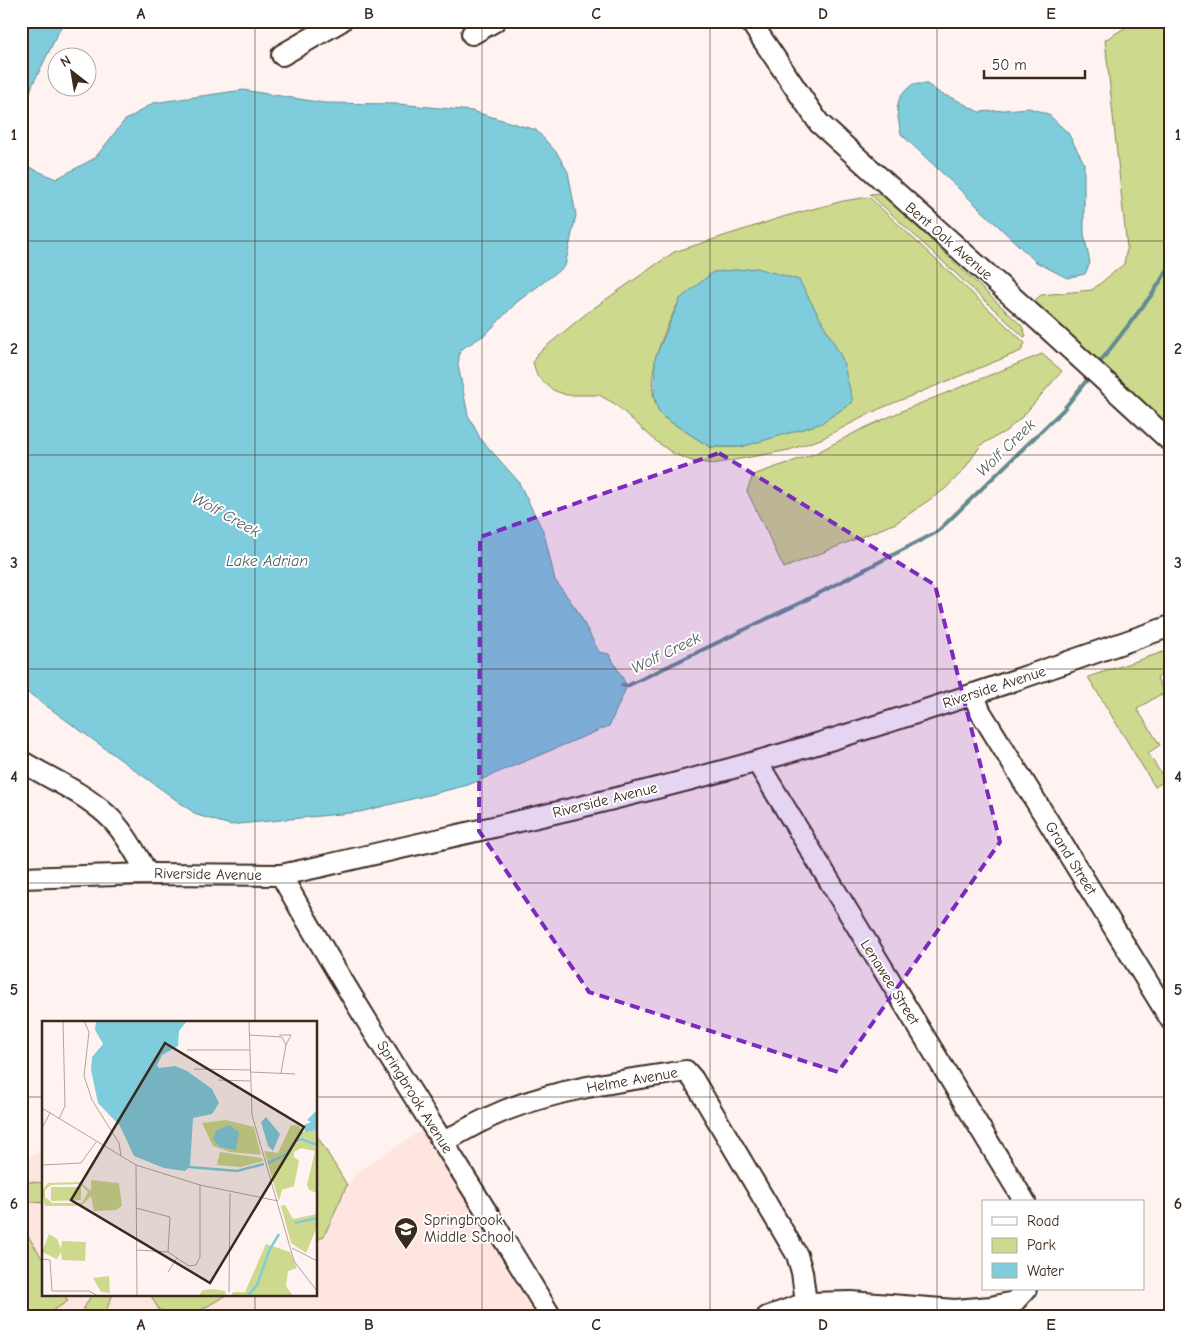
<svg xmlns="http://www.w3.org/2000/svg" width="1192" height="1338" font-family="'Comic Neue',sans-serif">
<rect width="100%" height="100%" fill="#fff3f1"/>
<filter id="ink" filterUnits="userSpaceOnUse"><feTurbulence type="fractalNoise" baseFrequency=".02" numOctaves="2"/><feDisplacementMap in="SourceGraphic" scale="10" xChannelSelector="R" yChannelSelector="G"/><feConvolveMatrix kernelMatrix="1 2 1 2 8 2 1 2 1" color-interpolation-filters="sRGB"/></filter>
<g filter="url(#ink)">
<!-- built -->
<path fill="#ffe5e0" d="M422,1130L537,1317H21V1163L44,1148V1294H316V1134L347,1185L357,1172Z"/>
<!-- green -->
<g fill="#cdd98d" stroke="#848256" fill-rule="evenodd">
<path d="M1136,21L1171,23V432L1033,302L1041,295L1092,290L1124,264L1127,248L1105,40Z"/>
<path d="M881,193L1022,326L1026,336L1024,337L870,194Z"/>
<path d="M869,197L1025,343L1021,351L879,409L821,439L789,450L713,464L692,461L674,454L657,442L615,404L599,395H566L553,390L537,376L533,362L537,354L588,312L674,252L786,216L843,201ZM680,299L779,434L741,447H710L663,417C637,384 665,331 680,299Z"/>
<path d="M1042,354L1062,371L1023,416L1006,431L981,445L963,471L945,489L896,523L784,568L747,491L753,475L814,454L858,431L904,410Z"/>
<path d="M1163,652L1170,665L1169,670L1157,678L1171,705L1168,707L1161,694L1137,709L1160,745L1148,753L1162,775L1171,770V777L1155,787L1088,677Z"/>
<path d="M316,1134L347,1185L324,1236L316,1241Z"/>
<path d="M21,1181L44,1183V1203L21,1201Z"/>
<path d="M21,1225L44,1261V1294H64L68,1301L43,1317H21Z"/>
<path d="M92,1294H113L104,1316L79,1317Z"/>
<path d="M150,1294H228L189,1317L159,1310Z"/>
</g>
<!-- water -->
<g fill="#7eccdc" stroke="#638b90">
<path d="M21,21H64L32,86L21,123Z"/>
<path d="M913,84H927L941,94L955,99L979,112L1029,108L1048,114L1068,133L1084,163V234L1090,263L1085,274L1067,278L1036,262L901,134C897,110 892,100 913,84Z"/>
<path d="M243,90L324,103L398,104L472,111L536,130L557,153L568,172L576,215L565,266L517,302L486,334L460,350L458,365L468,415L480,438L518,481L544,533L555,580L577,610L599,652L609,654L627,686L609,726L468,785L360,812L230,825L197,815L30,694L21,691V139L29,167L56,179L95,158L124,121L153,103Z"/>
<path d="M757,268L799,280L842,358L853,402L820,424L741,447H710L663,417L658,411L654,395L655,358L680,299L713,272Z"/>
</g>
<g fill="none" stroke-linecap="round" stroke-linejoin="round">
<!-- stream -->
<g stroke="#638b90" stroke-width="4">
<path d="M1097,366L1153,293L1171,264"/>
<path d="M622,685L627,686L802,602L937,532L1063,410L1090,376"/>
</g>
<!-- minor casing -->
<g stroke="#3b2a1e" stroke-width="24">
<g id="minor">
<path d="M750,21L819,123L1056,336L1171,442"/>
<path d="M472,34L495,21"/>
<path d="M282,55L341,21"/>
<path d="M974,694L980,711L1171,1020"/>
<path d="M21,761C49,778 82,792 106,814C124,830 136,854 148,874"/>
<path d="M757,762L1025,1202"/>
<path d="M281,875C365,1026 463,1169 551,1317"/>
<path d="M21,878L148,874L281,875L323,866C468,832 614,802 758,761C897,722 1034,674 1171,626"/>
<path d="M444,1142C464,1130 484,1119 506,1110C562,1088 626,1080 686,1071L693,1079L797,1255L802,1272L806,1303"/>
<path d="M767,1317L806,1303L851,1302L955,1310L991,1307L1014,1302L1026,1289"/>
</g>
</g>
<!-- minor -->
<use href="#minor" stroke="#fff" stroke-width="20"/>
</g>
</g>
<!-- marked area -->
<path fill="#7b2cbf" fill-opacity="0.2" stroke="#7b2cbf" stroke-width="4" stroke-dasharray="10 6" stroke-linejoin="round" d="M719,453L935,585L1000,842L838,1072L589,992L479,831L480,537Z"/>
<!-- grid -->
<path fill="none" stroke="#3b2a1e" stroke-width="1" stroke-opacity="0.55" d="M255,21V1022M482,21V1317M710,21V1317M937,21V1317M21,241H1171M21,455H1171M21,669H1171M21,883H1171M21,1097H44M316,1097H1171M255,1294V1317"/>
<!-- icons -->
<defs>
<g id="school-pin" transform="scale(1.25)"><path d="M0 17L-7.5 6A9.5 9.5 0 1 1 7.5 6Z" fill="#3b2a1e" stroke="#fff"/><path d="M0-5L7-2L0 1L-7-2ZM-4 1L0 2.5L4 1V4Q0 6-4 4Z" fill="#fff"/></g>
</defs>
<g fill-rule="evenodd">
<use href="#school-pin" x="406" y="1229"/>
</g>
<g text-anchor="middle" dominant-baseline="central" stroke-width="4" stroke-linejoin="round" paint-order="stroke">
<!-- street labels -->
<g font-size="15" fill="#3b2a1e" stroke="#fff">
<text transform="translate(949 241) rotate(41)">Bent Oak Avenue</text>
<text transform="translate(994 687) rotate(-18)">Riverside Avenue</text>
<text transform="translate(605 800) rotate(-14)">Riverside Avenue</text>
<text transform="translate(1071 858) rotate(58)">Grand Street</text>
<text transform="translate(208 874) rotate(1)">Riverside Avenue</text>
<text transform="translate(890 982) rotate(58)">Lenawee Street</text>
<text transform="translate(632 1080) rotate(-10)">Helme Avenue</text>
<text transform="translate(415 1097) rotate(58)">Springbrook Avenue</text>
</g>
<!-- poi labels -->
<g font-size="15" fill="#3b2a1e" stroke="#fff" text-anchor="start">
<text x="424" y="1220">Springbrook<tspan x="424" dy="17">Middle School</tspan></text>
</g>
<!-- water labels -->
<g font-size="16" font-style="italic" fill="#4f5b57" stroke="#fff">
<text transform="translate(1006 448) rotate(-44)">Wolf Creek</text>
<text transform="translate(226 515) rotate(29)">Wolf Creek</text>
<text x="267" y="561">Lake Adrian</text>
<text transform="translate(666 653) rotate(-26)">Wolf Creek</text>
</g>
</g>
<!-- overview -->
<g transform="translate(42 1021)">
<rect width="275" height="275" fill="#fff3f1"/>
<path d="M184,99L212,106L219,134L188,131L171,125L160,102ZM249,104L257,105L260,111L275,109V172L267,169L265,164L273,130L259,127L252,131V136L257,140L252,165L240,169L237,180L222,130L236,132ZM178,131L220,137L221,140L199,146L175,144ZM49,159L77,162L80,185L74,189L52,190L49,175L39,185H3L0,170L6,162L38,161L49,170ZM38,163L46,171L40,182H10L3,176V169L9,164ZM9,166H39V179L9,180ZM243,184L251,198L275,193V206L264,232L249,222L239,185ZM7,213L15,218L19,228L20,220L44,221L43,240L20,239L19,231L15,238L0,231ZM224,223L248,231L255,247L246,250L244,265L251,275H189L191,271H203ZM67,255L68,272L59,271L51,257ZM172,268L183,270L184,275H156L161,269Z" fill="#cdd98d" fill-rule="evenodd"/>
<path d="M54,0H145L137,10L136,25L120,34L115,44L117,47L133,45L145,50L170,68L177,82L170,93L151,97L148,146L143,150L122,147L92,135L78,105L56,82L49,49L50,36L61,23L53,9ZM275,89V109L263,111L262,104L269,101L265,99ZM224,96L238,113L231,130L226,125L219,101ZM187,104L197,111L194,129L178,126L171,118L174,110Z" fill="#7eccdc"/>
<path fill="none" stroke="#7eccdc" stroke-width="2.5" d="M226,142L245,133L253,120L259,118L275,124M147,146L195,150L222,143M253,202L275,197M206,275L215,264L228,228L237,213"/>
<path fill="none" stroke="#b1a39d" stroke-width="1" d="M42,0L47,11L42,55L50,79L77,122L79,135M207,0L210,94L252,240L275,270M207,14L240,16L244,24L239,52M237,14H249L244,24M145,29H207M152,48L208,49M208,51L253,53M176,59L208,60M0,87L94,144L158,164L236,180M17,98L23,85L21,0M0,107L8,92M0,144L39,142L54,121M94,144L95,275M94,187L128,196L126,231M250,227L275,240M95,229L126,231L147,245L154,244L158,236V164M0,238L8,239L10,270H47L56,275M126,251L135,237M187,271L188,172"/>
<path fill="#3b2a1e" fill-opacity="0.15" stroke="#3b2a1e" stroke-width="2.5" d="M123,22L262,106L168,262L29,179Z"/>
<rect width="275" height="275" fill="none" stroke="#3b2a1e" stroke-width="2.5"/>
</g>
<!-- margin -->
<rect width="1192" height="1338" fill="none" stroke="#fff" stroke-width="55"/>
<!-- legend -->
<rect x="982" y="1200" width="162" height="90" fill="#ffffff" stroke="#b1aaa5"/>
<rect x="992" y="1217" width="25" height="8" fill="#ffffff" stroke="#b1aaa5"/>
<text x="1027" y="1226" font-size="15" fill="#3b2a1e">Road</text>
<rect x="992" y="1238" width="25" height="15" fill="#cdd98d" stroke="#b1aaa5"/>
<text x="1027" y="1250" font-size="15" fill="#3b2a1e">Park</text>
<rect x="992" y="1263" width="25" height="15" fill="#7eccdc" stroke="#b1aaa5"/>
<text x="1027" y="1276" font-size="15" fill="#3b2a1e">Water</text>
<!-- north arrow -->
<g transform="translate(72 72) rotate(329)"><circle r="24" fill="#ffffff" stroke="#b1aaa5"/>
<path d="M0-4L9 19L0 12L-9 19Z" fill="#3b2a1e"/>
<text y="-8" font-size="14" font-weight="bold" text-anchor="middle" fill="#3b2a1e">N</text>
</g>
<!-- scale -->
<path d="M984 70v8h101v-8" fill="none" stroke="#3b2a1e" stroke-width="2.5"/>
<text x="992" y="70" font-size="15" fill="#3b2a1e" stroke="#ffffff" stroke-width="4" paint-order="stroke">50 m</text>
<rect x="28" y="28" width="1136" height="1282" fill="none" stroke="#3b2a1e" stroke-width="2"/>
<g font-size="16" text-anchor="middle" font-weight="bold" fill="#3b2a1e">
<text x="141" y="19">A</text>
<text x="369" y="19">B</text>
<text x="596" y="19">C</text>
<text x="823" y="19">D</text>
<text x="1051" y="19">E</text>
<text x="14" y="140">1</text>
<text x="1178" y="140">1</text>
<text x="14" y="354">2</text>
<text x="1178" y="354">2</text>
<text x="14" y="568">3</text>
<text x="1178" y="568">3</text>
<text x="14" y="782">4</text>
<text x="1178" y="782">4</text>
<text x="14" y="995">5</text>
<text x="1178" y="995">5</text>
<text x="14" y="1209">6</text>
<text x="1178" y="1209">6</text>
<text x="141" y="1330">A</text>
<text x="369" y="1330">B</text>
<text x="596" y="1330">C</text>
<text x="823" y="1330">D</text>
<text x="1051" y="1330">E</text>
</g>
</svg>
